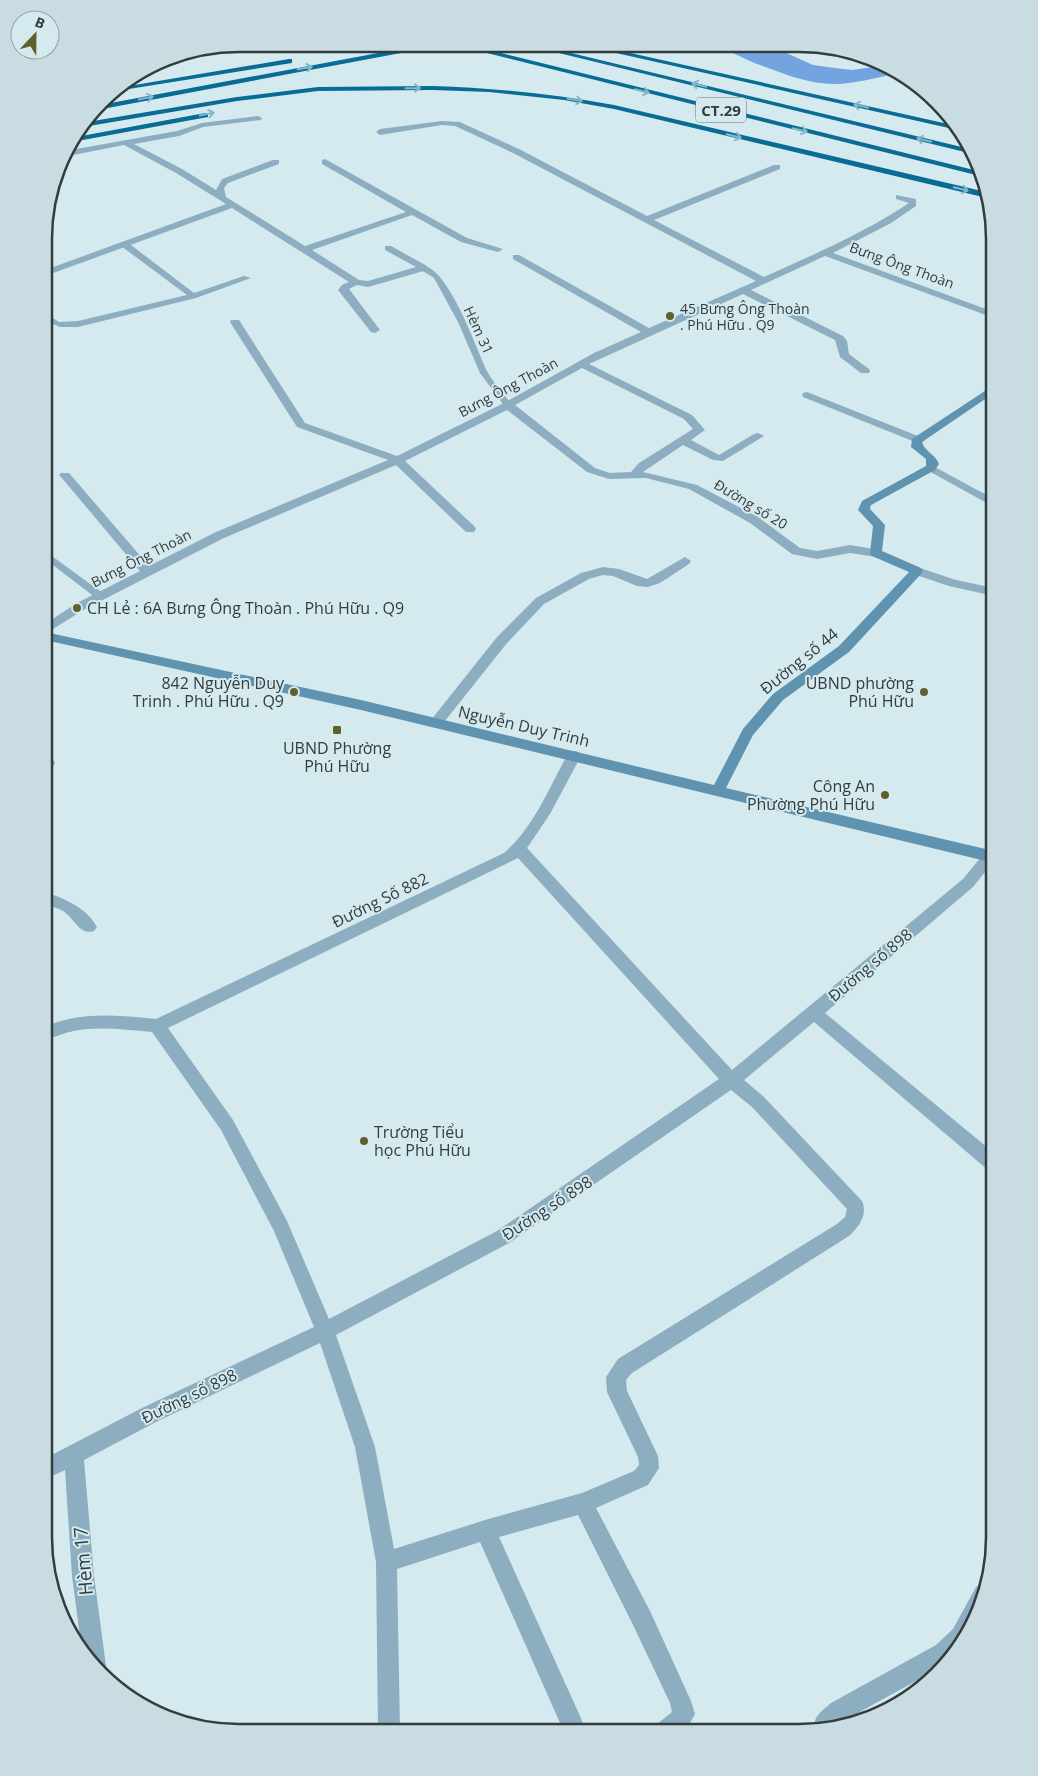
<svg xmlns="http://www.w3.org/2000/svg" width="1038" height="1776" font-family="'Open Sans',sans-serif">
<rect width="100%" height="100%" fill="#d5eaef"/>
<!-- water -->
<path fill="#74a4df" d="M714,47H773L813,65L835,68L852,70L887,65L899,73C878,77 856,84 834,84C809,84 784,74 760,65C745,60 731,50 714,47Z"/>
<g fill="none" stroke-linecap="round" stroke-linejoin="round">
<!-- lane -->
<g fill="#8daec1" fill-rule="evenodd">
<path d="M121,242H127L194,293L244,276L251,278L196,298L78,327H60L46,321L45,313L59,322L78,321L187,295L121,246Z"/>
<path d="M421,266C447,263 477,350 487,371C493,383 504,394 512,405L511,407H505L480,373L458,322L434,278L421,270Z"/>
<path d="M986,391L994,395V401L982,394Z"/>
<path d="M45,551L104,594L105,596L104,598H96L45,559Z"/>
</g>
<!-- street -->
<g fill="#8daec1" fill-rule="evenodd">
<path d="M258,116L262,118L261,120L203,127L179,136L134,144L182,169L216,190L222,179L273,160H279V164L228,183L224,188L226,197L305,246L406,212L322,164V160L325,159L467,238L503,249L498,252L461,242L412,215L312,250L359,280L368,281L416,267L385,250V246H391L427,266V270L368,287L357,285L349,289L380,330L375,333L371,332L338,290L342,285L349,282L232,208L45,276V270L226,204L176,173L124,145L63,157L65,151L177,131L202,123Z"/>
<path d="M442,121L460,122L519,149L647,216L774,165H780V169L654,220L764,277C813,255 864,233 909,203L896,199V195L916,199V206L891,223L833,253L994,312V318L825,256L751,290L843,336L847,341L849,354L869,369L870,371L869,373H861L840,357L835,340L743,294L589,364L692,415L705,430L691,440L719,455L754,434L758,433L764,436L723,461L713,460L683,445L643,472L697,485L758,517L800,548L817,551L850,545L880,550L882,553L880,556L876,557L850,553L817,559L792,554L750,523L689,489L646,478L609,479L587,472L507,410L405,461L474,526L476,529L474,532H466L396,465L224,538L85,609L45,634V624L77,603L140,571L61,477L59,475L61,473H69L149,566L216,532L388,460L297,427L230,322L231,320H239L305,423L397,456L504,403L594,353L641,332L513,259V255H519L649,328L756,281L513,153L455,126L442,125L380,135L376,132L380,129ZM582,368L684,419L693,429L639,463L631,472L610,473L595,468L515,405Z"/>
<path d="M807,392L923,438L925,440L923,442H915L803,397L802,395L803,393Z"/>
<path d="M931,465L994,499V507L927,470L925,468Z"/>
<path d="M685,557L691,561L689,564L660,583L648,587L637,586L613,576L603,575L589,579L544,604L507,643L441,726H431L429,723L431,720L497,637L536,598L581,573L603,567L619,569L647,579Z"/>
<path d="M917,567L956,580L994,588V596L949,586L913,574L911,571Z"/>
<path d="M574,751L579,752L581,756L550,814L527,848L732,1070L963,879L985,852H994V861L973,887L825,1013L994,1153V1172L988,1170L814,1022L744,1080L764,1097L862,1201C868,1215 859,1227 849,1236L632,1373L626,1380L627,1391L658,1456L659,1468L648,1485L596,1508L650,1611L691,1701L695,1714L685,1732H654L657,1724L672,1712L670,1703L634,1627L578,1515L499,1537L580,1716L583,1724L580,1732H564L480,1542L397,1569L400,1731H378L376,1562L355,1447L320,1343L156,1422L84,1460L94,1576L106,1666L102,1674L82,1652L72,1576L65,1470L44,1480V1459L142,1408L314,1327L274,1231L221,1130L152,1032C126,1030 100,1026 74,1031C64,1033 54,1037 44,1041V1027C81,1011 117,1015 156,1019L504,853C535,826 549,787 569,752ZM518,858L719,1079L497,1231L329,1319L287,1221L233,1120L168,1028ZM731,1090L752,1107L847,1209L845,1217L837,1224L618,1359L606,1377L607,1392L638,1457L639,1465L634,1471L582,1493L485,1520L394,1549L375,1447L336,1335L509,1243Z"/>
<path d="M45,756L53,759L55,763L53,767H45Z"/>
<path d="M45,892C65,899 86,907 97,927L94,931C80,936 74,918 63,911C58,908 50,906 45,904Z"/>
<path d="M983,1583L986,1585L979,1611L954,1656L945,1665L847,1719L839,1726L815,1730C812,1717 822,1711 831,1703L936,1645L953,1629L976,1587Z"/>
</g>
<!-- secondary -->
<path fill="#5f93af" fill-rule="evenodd" d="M994,385V393L922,442C924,451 935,454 939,464L935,470L871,505L870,509L885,525L882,551L921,568L923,571L921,574L849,652L783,700L753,735L726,788L994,851V863L361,710L45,640V632L361,700L714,785L743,729L773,694L839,646L909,572L872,556L870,553L873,526L858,510L862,501L926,466V459L911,447L912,439Z"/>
<!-- highway -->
<g fill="#086c94" fill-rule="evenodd">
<path d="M421,45H437L433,47L97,110L100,105Z"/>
<path d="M455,45H469L982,172L984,177Z"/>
<path d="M530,46H542L970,149L973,154Z"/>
<path d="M585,46H599L957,126L962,131Z"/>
<path d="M289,59H292V63L110,92L117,88Z"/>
<path d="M433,86C494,88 554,94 614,105L986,192L987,198L614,109L564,100L489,92L433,90L318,91L237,101L83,127L87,122L237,97L318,87Z"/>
<path d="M205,113H208V117L72,142L76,137Z"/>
</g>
</g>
<!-- one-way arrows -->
<defs><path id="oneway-shaft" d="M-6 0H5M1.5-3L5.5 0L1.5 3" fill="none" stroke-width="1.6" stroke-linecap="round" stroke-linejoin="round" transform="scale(1.25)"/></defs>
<g stroke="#83b8cb">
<use href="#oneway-shaft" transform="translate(305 68) rotate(-10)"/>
<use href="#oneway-shaft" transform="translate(699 85) rotate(-166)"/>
<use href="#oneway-shaft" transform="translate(413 88) rotate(-1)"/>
<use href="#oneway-shaft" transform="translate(642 91) rotate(14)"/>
<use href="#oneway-shaft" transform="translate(146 98) rotate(-11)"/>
<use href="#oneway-shaft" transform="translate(575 100) rotate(10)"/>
<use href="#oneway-shaft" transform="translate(861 106) rotate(-167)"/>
<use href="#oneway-shaft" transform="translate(207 114) rotate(-11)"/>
<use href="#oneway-shaft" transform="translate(800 130) rotate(14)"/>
<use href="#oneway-shaft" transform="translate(734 136) rotate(13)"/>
<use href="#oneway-shaft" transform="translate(924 140) rotate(-166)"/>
<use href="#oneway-shaft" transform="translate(961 189) rotate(13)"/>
</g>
<!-- markers -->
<g fill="#615f2c" stroke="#d5eaef" stroke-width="2">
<circle cx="670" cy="316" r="5"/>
<circle cx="77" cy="608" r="5"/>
<circle cx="294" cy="692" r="5"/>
<circle cx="924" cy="692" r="5"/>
<rect x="332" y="725" width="10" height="10" rx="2.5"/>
<circle cx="885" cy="795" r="5"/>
<circle cx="364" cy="1141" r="5"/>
</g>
<g text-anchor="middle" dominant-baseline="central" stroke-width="4" stroke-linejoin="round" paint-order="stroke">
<!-- far-street labels -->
<g font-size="14" fill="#333c3e" stroke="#d5eaef">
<text transform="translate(902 265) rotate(20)">Bưng Ông Thoàn</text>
<text transform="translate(479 330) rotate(65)">Hèm 31</text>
<text transform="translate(508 387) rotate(-28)">Bưng Ông Thoàn</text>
<text transform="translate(751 504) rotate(31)">Đường số 20</text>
<text transform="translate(141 558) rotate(-27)">Bưng Ông Thoàn</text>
</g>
<!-- far-poi labels -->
<g font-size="14" fill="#333c3e" stroke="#d5eaef" text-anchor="start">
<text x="680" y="308">45 Bưng Ông Thoàn<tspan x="680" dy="16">. Phú Hữu . Q9</tspan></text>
</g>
<!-- shield labels -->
<rect fill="#d5eaef" stroke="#647073" stroke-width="1" x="696" y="97.5" width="50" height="25" rx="4"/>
<g font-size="15" font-weight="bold" fill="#333c3e">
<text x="721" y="110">CT.29</text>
</g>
<!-- poi labels -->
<g font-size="16" fill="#333c3e" stroke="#d5eaef" text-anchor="end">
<text x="87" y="608" text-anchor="start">CH Lẻ : 6A Bưng Ông Thoàn . Phú Hữu . Q9</text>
<text x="284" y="683">842 Nguyễn Duy<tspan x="284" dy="18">Trinh . Phú Hữu . Q9</tspan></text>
<text x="914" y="683">UBND phường<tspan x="914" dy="18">Phú Hữu</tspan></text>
<text x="337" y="748" text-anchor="middle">UBND Phường<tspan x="337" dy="18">Phú Hữu</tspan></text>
<text x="875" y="786">Công An<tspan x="875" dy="18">Phường Phú Hữu</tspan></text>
<text x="374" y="1132" text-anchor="start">Trường Tiểu<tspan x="374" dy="18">học Phú Hữu</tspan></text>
</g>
<!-- street labels -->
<g font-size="16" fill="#333c3e" stroke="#d5eaef">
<text transform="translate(799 661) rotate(-39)">Đường số 44</text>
<text transform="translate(524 726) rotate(13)">Nguyễn Duy Trinh</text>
<text transform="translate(380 900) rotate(-26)">Đường Số 882</text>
<text transform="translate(870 965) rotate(-40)">Đường số 898</text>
<text transform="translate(547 1208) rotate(-33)">Đường số 898</text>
<text transform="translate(189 1396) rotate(-26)">Đường số 898</text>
</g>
<!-- near-street labels -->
<g font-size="19" fill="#333c3e" stroke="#d5eaef">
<text transform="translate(83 1561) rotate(-95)">Hèm 17</text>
</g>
</g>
<!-- crop -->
<path d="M0 0H1038V1776H0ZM239 52H799A187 187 0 0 1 986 239V1537A187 187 0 0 1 799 1724H239A187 187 0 0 1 52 1537V239A187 187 0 0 1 239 52Z" fill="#c8dce1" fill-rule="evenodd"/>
<path fill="none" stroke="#333c3e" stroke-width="2.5" d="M239 52H799A187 187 0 0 1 986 239V1537A187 187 0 0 1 799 1724H239A187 187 0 0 1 52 1537V239A187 187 0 0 1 239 52Z"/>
<!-- north arrow -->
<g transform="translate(35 35) rotate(22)"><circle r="24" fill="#d5eaef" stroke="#94a4a8"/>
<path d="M0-4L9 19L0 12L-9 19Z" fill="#615f2c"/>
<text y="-8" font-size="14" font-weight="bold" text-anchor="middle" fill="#333c3e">B</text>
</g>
</svg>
